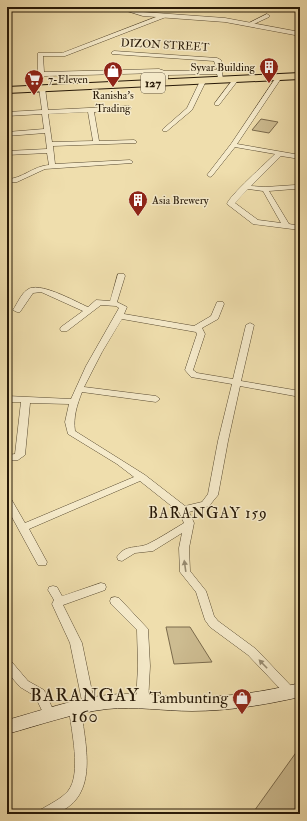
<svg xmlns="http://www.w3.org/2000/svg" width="307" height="821" font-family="'IM FELL Double Pica',serif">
<rect width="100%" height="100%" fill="#efdead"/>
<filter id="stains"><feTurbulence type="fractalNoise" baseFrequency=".005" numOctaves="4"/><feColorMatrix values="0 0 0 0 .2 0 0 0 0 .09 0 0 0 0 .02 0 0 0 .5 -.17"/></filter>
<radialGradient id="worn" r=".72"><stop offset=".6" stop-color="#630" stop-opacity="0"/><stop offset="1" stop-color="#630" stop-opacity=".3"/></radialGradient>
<!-- green -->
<g fill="#cdbc91" stroke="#7a6a4c">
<path d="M261,119L278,122L269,133L252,130Z"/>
<path d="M166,627H190L212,662L174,664Z"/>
<path d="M300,747V814H252Z"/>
</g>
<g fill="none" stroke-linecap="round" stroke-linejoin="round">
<!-- minor casing -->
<g stroke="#584a30" stroke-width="1">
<g id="minor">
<path d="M164,14L166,15V17L65,56H43L44,72L159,69L165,71L217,70L214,61L112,54V52L114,51L217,58L221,60L223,81H219L217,74L168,75V82L165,84L162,82V74L159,73L45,76L31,90L26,89L39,74L38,73V53H62Z"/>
<path d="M267,14L270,16L269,17L252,25L247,24Z"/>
<path d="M277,76L282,77L237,144L300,155V159L281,156L251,186L265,187L295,185L300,187V192L294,189L269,191L289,224L300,226V230L253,224L227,204C229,196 266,163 275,154L235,147L212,176L210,177L207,175L231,144ZM248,189L263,191L281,223L258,220L235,203Z"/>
<path d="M234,78L239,79L219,105H215V103Z"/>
<path d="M203,79L206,81L192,110L167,131H163V129L187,108L200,81Z"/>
<path d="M42,86L45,88L48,110L129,106L132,108L129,110L94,112L99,141L134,140L136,141V143L53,146L55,164L130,160L133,162L132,163L45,169L17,182L7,183V179C22,179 33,166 49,165L47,153L7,155V151L47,149L45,133L7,136V132L44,129L42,114L7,116V112L42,110L39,88ZM88,112L93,141L52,142L48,114Z"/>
<path d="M118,274H124L125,276L117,302L127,307L124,314L194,326L211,316L217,302H223L224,304L218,319L202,328L205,334L193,370L197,373L233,379L246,325L250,323L254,325L241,381L300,391V397L240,386L228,441L218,495L209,506L189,512L194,523L189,548L190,571L206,591L214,616L218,621L256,649L294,689L296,692L294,695L290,697L286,695L248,655L210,627L205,620L196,592L180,572L179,548L182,533L153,551L135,553L122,561L118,560L117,557C125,544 137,549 148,544C160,538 172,530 184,523L179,512L140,481L29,529L47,562L46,565H38L7,508V496L10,497L25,523L134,477L117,464L68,434L65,422L69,404L30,403L25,455L18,460L7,461V455L15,454L21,402H7V396L71,399L86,366L119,308L116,306L101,305L67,331H61L60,329L61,327L83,311L41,292L33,293L20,312H17L13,310C17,304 21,294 27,290C38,280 76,302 88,307L96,300L110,301ZM122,319L196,332L197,334L185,370L191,377L232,384L218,441L208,494L202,502L185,506L145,475L75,431C73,417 77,405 82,392L156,402L160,399L156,396L84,387L102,352Z"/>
<path d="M101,583L105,584L106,587L105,590L63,605L82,643L95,706L93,709L89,711L85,709L83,706L70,643L52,604L54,600L48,590L49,587L53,586L57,587L62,596Z"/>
<path d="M115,597L119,598L148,629L150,666L148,702L146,705L142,707L138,705L136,702L138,666L137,630L111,604L110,601L111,598Z"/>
<path d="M7,660L11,661L28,681L44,690L56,716L54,719L50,721L46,719L35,696L20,687L7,672Z"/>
<path d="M75,704L79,706L81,709C85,744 100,796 57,813C52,815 44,814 39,814L40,810C50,804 61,799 68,791C82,774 71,730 69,709L71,706Z"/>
</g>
</g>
<!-- tertiary casing -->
<g stroke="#584a30" stroke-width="1">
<path id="tertiary" d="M114,7H124L143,12L225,18L300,32V36L225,22L143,16Z"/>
</g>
<!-- secondary casing -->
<g stroke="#261807" stroke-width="1">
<path id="secondary" d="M300,683V697C264,705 229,711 192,711C164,711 135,706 107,709C73,713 40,725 7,734V720C40,711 73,699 107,695C135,692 164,697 192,697C229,697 264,692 300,683Z"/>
</g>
<!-- primary casing -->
<g stroke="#261807" stroke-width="2">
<path id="primary" d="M300,73V79L7,93V87Z"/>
</g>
<!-- minor -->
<use href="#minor" fill="#f5eaca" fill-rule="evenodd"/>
<!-- tertiary -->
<use href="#tertiary" fill="#f5eaca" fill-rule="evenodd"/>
<!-- secondary -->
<use href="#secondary" fill="#f5eaca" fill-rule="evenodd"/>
<!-- primary -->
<use href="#primary" fill="#efdead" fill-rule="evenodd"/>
</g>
<!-- one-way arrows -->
<defs><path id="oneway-solid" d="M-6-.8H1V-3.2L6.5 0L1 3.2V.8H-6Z"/></defs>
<g fill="#988c72">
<use href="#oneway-solid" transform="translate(185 566) rotate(-98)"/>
<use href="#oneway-solid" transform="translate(263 664) rotate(-134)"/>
</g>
<!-- icons -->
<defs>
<g id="building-pin" transform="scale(1)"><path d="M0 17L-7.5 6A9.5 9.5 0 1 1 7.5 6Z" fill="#8f2418" stroke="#f5eaca"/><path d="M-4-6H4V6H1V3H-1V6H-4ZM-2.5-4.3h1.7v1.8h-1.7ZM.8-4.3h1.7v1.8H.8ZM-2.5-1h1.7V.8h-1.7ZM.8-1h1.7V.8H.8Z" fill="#fff"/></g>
<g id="shop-pin" transform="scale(1)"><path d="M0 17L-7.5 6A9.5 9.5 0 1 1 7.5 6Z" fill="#8f2418" stroke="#f5eaca"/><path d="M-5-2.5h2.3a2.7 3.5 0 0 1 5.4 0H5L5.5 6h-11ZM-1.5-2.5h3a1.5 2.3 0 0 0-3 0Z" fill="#fff"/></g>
<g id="supermarket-pin" transform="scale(1)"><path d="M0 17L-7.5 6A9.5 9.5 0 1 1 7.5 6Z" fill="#8f2418" stroke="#f5eaca"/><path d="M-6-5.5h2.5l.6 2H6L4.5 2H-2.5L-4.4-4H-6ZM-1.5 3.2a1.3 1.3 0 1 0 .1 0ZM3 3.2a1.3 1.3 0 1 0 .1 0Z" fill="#fff"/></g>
</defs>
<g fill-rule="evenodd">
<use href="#building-pin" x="269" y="67"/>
<use href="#shop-pin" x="113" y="71"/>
<use href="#supermarket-pin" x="34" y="79"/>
<use href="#building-pin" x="138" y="200"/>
<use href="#shop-pin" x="242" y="698"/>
</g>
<g text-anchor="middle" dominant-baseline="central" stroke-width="3" stroke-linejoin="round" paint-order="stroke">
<!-- far-street labels -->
<g font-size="11" fill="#261807" stroke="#f5eaca">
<text transform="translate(165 45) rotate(3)">DIZON STREET</text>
</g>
<!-- far-poi labels -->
<g font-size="11" fill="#261807" stroke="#f5eaca" text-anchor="start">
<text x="255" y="67" text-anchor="end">Syvar Building</text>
<text x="48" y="79">7-Eleven</text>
<text x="113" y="95" text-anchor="middle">Ranisha's<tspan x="113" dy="13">Trading</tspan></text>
<text x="152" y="200">Asia Brewery</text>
</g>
<!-- shield labels -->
<rect fill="#f5eaca" stroke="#645742" stroke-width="1" x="141" y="73" width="24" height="20" rx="3"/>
<g font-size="12" font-weight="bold" fill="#261807">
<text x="153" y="83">127</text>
</g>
<!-- quarter labels -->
<g font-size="15" letter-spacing="1" fill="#261807" stroke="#f5eaca">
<text x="208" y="513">BARANGAY 159</text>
</g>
<!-- near-poi labels -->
<g font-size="16" fill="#261807" stroke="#f5eaca" text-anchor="end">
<text x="228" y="698">Tambunting</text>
</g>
<!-- near-quarter labels -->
<g font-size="18" letter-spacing="1" fill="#261807" stroke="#f5eaca">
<text x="85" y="695">BARANGAY<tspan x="85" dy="21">160</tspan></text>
</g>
</g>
<!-- margin -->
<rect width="307" height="821" fill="none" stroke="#efdead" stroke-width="24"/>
<rect x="8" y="8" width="291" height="805" fill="none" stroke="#261807" stroke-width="2"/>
<rect x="12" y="12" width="283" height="797" fill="none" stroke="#261807"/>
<rect width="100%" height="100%" filter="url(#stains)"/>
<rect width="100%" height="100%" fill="url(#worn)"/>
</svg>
